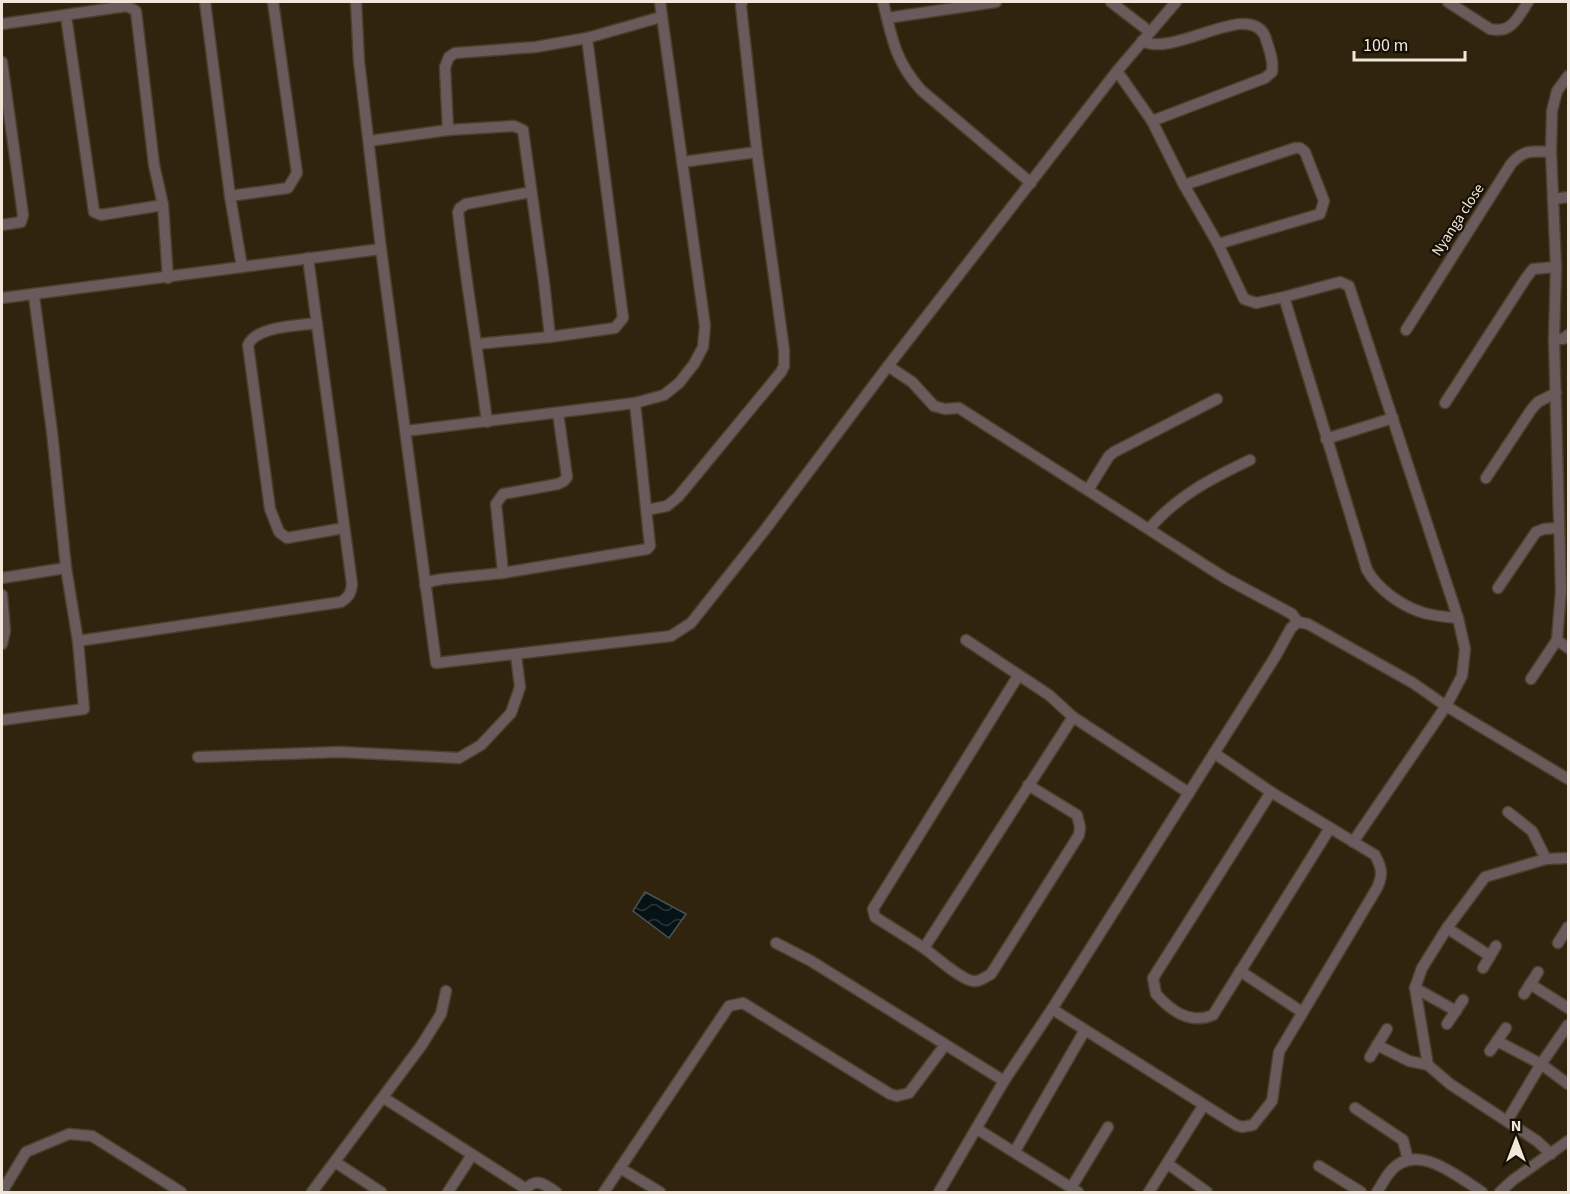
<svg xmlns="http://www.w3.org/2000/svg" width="1570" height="1194" font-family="'Source Sans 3',sans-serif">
<defs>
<pattern id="water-waves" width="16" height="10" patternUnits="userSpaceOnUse" patternTransform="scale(1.5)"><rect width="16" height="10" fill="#051317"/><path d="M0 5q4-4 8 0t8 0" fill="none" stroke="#2a3538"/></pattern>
</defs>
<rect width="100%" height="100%" fill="#31240e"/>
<!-- water -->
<path fill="url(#water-waves)" stroke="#4c5352" stroke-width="1.5" d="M645,892L686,914L669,938L633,911Z"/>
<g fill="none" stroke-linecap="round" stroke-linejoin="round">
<!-- minor casing -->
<g stroke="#4c3f2b" stroke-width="13">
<g id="minor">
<path d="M205,2L230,196L242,267"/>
<path d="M356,2L359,61L381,249L436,663L671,636L691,623L764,531L888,366L1117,71L1176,2"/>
<path d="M883,2C892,38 895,61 921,90L1031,183"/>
<path d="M1111,2L1150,32"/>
<path d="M1448,2L1490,29C1512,34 1518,17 1528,2"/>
<path d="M66,16L94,212L101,215L163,205"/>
<path d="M887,18L996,2"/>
<path d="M2,24L127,6L136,11L154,165L163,205L168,278"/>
<path d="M1142,41C1175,58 1248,0 1265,36C1268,47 1274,59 1272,72L1265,78L1152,121"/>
<path d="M2,62L23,215L21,222L2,225"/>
<path d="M1117,71L1152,121L1184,185L1218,244L1244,299L1256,303L1284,297L1367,570C1378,589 1400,605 1421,612C1432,616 1446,617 1458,618"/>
<path d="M1568,76L1557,91L1552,111L1551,152L1556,267L1554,339L1561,591L1557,640L1568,648"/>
<path d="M448,130L445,67L449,57L455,53L536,47L587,38L661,17"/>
<path d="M369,141L448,130L514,126L523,130L544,282L550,337L615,328L623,318L587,38"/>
<path d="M682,162L757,152"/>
<path d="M1184,185L1295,148H1300L1305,152L1324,201L1320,214L1218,244"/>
<path d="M230,196L288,188L297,173L273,2"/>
<path d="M1553,199L1568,197"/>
<path d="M1284,297L1340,282L1349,286L1458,618L1465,649L1462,676L1446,706L1353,842"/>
<path d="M2,298L381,249"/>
<path d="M317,323C298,326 256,326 248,345L270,509L279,532L287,538L344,528"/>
<path d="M1406,330L1511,164C1524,149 1533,151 1551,152"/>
<path d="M1554,339H1563L1568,335"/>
<path d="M477,344L550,337"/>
<path d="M888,366L912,382L934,406L945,409L959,408L1225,578L1292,614L1298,622"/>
<path d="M1445,403L1526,278L1533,269L1556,267"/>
<path d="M487,422C478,352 466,283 458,212L460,208L466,204L531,192"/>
<path d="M406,431L635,403L664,395L679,383L694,364L703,347L705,326L660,2"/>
<path d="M1326,439L1393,418"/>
<path d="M1486,478L1531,410L1538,402L1556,393"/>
<path d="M1088,490L1109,456L1114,452L1217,399"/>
<path d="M647,510L667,506L678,497L781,372L784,366V350L757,152L741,6L742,2"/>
<path d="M1149,529C1177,496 1212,478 1250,460"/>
<path d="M503,573L496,504L503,494L558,484L564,481L567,477L558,413"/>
<path d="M2,578L66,568"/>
<path d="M425,585L432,581L443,579L503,573L647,549L650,546L635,403"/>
<path d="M1498,588L1536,532L1544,529L1558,528"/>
<path d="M2,595L5,631L2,644"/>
<path d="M966,640L1049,695L1073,717"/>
<path d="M78,641L341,602C349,597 351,593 352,584L308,258"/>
<path d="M1531,679L1557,640"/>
<path d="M2,720L84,709L78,641L66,568L52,432L34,296"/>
<path d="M198,757L340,752L459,758L481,745L511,713L520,687L516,655"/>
<path d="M1028,785L1077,815L1080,827L1079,835L991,974C985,977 980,982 973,981C960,979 936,957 924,948L1073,717L1189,793"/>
<path d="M1271,792L1153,978L1156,994C1171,1011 1190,1025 1213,1015L1330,828"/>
<path d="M1508,812L1532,831L1546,859"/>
<path d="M1447,928L1490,956"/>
<path d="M776,943L811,961L1004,1081"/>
<path d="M1558,943L1568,927"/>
<path d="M924,948L875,917L873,909L1018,676"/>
<path d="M1483,968L1496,946"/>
<path d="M1240,971L1302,1012"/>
<path d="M1530,984L1568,1008"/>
<path d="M1415,988L1456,1011"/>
<path d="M1524,994L1538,972"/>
<path d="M1052,1009L1236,1125L1242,1127L1253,1125L1272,1101L1279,1052L1377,888C1383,875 1382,868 1375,855L1271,792L1214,753"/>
<path d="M1447,1024L1463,1000"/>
<path d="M1497,1041L1541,1064L1568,1084"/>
<path d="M1377,1045L1409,1061L1428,1065L1450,1084L1537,1141L1551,1154"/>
<path d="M1490,1051L1506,1028"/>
<path d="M1370,1057L1387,1029"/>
<path d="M1428,1065L1415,988L1422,968L1447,928L1485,877L1546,859L1568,858"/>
<path d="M384,1098L526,1189L524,1192"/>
<path d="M1355,1108L1403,1140L1408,1160"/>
<path d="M1507,1121L1541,1064L1568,1025"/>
<path d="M977,1129L1078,1192"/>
<path d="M1015,1151L1085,1030"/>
<path d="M335,1162L381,1192"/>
<path d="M1168,1164L1207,1192"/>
<path d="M1319,1166L1361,1192"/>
<path d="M620,1168L660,1192"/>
<path d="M1071,1188L1108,1127"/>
<path d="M526,1189C537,1177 545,1185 556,1192"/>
<path d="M2,1192L26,1152L69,1134L92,1136L181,1192"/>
<path d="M312,1192L421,1046L441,1014L446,991"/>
<path d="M448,1192L472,1155"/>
<path d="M604,1192L729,1006L743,1003L890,1094L897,1096L909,1093L945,1045"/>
<path d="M939,1192L1004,1081L1052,1009L1275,657L1291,628L1298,622L1308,624L1413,683L1446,706L1568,779"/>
<path d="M1149,1192L1203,1106"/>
<path d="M1377,1192C1381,1186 1385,1178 1390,1172C1416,1140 1458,1177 1482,1192"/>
<path d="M1500,1192L1513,1180L1568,1141"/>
</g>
</g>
<!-- minor -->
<use href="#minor" stroke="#695b5b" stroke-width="10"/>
</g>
<g text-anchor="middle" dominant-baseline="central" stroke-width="4.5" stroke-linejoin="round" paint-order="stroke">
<!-- street labels -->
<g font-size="15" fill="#f0e7da" stroke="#150f06">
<text transform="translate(1458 220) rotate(-57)">Nyanga close</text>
</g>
</g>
<!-- border -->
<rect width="1570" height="1194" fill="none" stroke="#f0e7da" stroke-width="6"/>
<!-- north arrow -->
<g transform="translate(1516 1140)" stroke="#150f06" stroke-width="4.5" paint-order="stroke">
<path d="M0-4.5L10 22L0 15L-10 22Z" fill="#f0e7da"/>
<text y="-9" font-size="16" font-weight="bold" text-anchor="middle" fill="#f0e7da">N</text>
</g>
<!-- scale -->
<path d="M1354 51v9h111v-9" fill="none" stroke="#f0e7da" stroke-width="3"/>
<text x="1363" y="51" font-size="18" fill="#f0e7da" stroke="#150f06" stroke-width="4.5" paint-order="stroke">100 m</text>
</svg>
